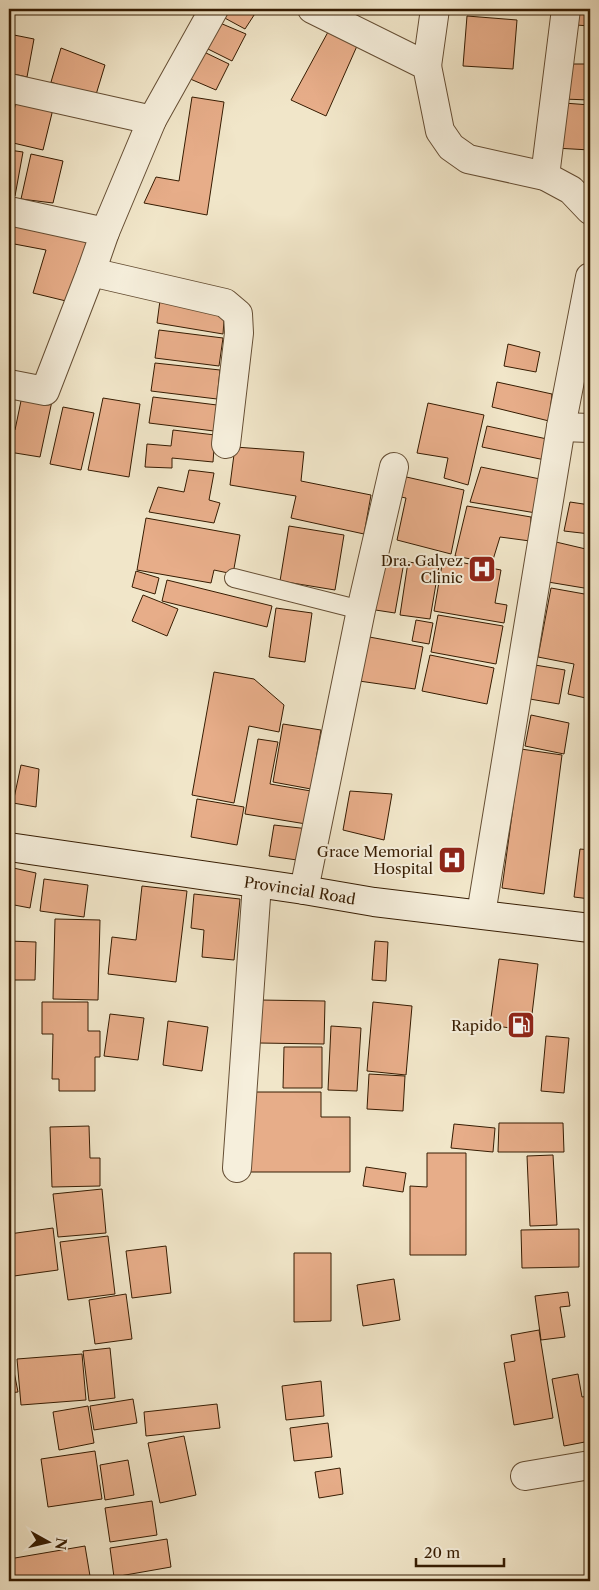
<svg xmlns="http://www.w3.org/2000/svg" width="599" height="1590" font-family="'Libre Caslon Text',serif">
<rect width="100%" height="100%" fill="#f1e6c9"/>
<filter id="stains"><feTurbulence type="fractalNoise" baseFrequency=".004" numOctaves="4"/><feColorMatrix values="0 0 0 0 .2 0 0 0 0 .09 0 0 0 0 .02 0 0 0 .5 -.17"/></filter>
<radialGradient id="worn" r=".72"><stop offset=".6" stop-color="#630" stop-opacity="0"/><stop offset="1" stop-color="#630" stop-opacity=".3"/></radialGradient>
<!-- building -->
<g fill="#e7ad89" stroke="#361c02">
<path d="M225,9H258L245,29L221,16Z"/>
<path d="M577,9H590V26L576,25Z"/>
<path d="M467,16L517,20L513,69L463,66Z"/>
<path d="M220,23L246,34L232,61L206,48Z"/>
<path d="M328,32L357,46L326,116L291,100Z"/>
<path d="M9,34L34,39L27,77L9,73Z"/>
<path d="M61,48L105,65L95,98L51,82Z"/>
<path d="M204,52L229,64L216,90L188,78Z"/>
<path d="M568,64H590V100L563,99Z"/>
<path d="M17,97L54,105L43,150L9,142V133Z"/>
<path d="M192,97L224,102L207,215L144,203L156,177L179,181Z"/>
<path d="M564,103L590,105V150L555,148Z"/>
<path d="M9,150L23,152L15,196H9Z"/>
<path d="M31,154L63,161L53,203L21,199Z"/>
<path d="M9,219L90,240L66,301L33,293L46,250L9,243Z"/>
<path d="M161,293L225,307L223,334L157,323Z"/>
<path d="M159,330L223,338L219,366L155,358Z"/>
<path d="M508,344L540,352L536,372L504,366Z"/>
<path d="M155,363L220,370L217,399L151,391Z"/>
<path d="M497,382L552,394L549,421L492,407Z"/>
<path d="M22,396L52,401L40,457L9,452V428L15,430Z"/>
<path d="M153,397L217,405L214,431L149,423Z"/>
<path d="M103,398L140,404L129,477L88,470Z"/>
<path d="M428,403L484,415L468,485L444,478L448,458L417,453Z"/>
<path d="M63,407L94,413L81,470L50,464Z"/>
<path d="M487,426L547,439L545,460L482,447Z"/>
<path d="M173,430L215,435L213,462L172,458V468L145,467L147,444L171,446Z"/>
<path d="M235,447L304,452L301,481L371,495L364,534L291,518L296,496L230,485Z"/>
<path d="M481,467L545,480L536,513L470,502Z"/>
<path d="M189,470L214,473L209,500L220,503L214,523L149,512L158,487L184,492Z"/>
<path d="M402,476L464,490L451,554L397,540L406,498L396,496Z"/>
<path d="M570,502L590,505V534L564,531Z"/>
<path d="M467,506L531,517L530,541L500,537L492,563L455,556Z"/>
<path d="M146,518L240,535L233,574L214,570L211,583L137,570Z"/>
<path d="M289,526L344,535L335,590L280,581Z"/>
<path d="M556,542L590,550V589L548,582Z"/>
<path d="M378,558L404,562L395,613L369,609Z"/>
<path d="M443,559L501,570L495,603L507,605L504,623L434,611Z"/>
<path d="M408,562L439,566L430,619L400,615Z"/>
<path d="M136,571L159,578L155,594L132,587Z"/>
<path d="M167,580L272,606L267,627L162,601Z"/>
<path d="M551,588L590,595V699L568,694L574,664L538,657Z"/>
<path d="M143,595L178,609L167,636L132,621Z"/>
<path d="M276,608L312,613L305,662L269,657Z"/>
<path d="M438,615L503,626L496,664L431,652Z"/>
<path d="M416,620L433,623L429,644L412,641Z"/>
<path d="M364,636L423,647L415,689L359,681Z"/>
<path d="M430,655L494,668L487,704L422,691Z"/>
<path d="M529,664L565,670L559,704L524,698Z"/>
<path d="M214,672L254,679L284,705L279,732L249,726L234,803L192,795Z"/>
<path d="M531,715L569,723L564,754L525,746Z"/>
<path d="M283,724L321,730L311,789L273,782Z"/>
<path d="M258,739L278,742L270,784L311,791L306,824L245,814Z"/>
<path d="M521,749L562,755L544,894L502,888Z"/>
<path d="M21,765L39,769L36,807L13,803Z"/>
<path d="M350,791L392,794L384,840L343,830Z"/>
<path d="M197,799L244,807L237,845L191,837Z"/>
<path d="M274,825L309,829L304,861L269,856Z"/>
<path d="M580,849L590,850V899L574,897Z"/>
<path d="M9,867L36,873L30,908L9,904Z"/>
<path d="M44,879L88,885L84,917L40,911Z"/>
<path d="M142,886L187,891L176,982L108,974L112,937L136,940Z"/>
<path d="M194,894L240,899L234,960L202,957L204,930L191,928Z"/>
<path d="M55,919L100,920L98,1000L53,999Z"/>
<path d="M9,941L36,942L35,980H9Z"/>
<path d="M375,941L388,942L386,981L372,980Z"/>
<path d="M499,959L538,964L530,1031L490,1025Z"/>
<path d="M260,1000L325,1001L324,1044L259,1043Z"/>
<path d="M42,1002H88V1031H100V1057H95V1091H59V1079H52L53,1034H42Z"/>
<path d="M373,1002L412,1006L406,1075L367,1071Z"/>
<path d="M110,1014L144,1018L138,1060L104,1056Z"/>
<path d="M168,1021L208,1027L202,1071L163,1065Z"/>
<path d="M331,1026L361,1028L357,1091L328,1090Z"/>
<path d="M546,1036L569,1038L564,1093L541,1091Z"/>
<path d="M284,1047H322V1088H283Z"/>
<path d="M369,1074L405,1076L403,1111L367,1109Z"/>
<path d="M251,1092H321V1117H350V1172H250Z"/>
<path d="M499,1123H563L564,1152H498Z"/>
<path d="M454,1124L495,1128L493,1152L451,1148Z"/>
<path d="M89,1126L90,1158H100V1186L52,1187L50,1127Z"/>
<path d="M427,1153H466V1255H410V1186L427,1187Z"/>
<path d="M553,1155L557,1225L530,1226L527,1156Z"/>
<path d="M366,1167L406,1173L403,1192L363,1186Z"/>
<path d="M102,1189L106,1233L58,1237L53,1194Z"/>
<path d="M53,1228L58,1270L14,1276L9,1234Z"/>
<path d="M579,1229V1267L522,1268L521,1230Z"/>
<path d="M108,1236L115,1294L68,1300L60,1242Z"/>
<path d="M166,1246L171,1293L132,1298L126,1251Z"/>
<path d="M294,1253H331V1321L294,1322Z"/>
<path d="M394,1279L400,1320L363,1326L357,1285Z"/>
<path d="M568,1292L570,1306L560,1307L565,1337L541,1340L535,1296Z"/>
<path d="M126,1294L132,1339L95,1344L89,1300Z"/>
<path d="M539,1330L553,1418L514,1425L504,1363L515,1361L511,1335Z"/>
<path d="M9,1346L18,1392L9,1393Z"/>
<path d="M110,1348L115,1398L89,1401L83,1351Z"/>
<path d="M82,1354L86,1400L21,1405L17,1359Z"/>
<path d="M578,1374L582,1397L589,1396L590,1441L564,1446L552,1379Z"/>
<path d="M321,1381L324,1416L286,1420L282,1386Z"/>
<path d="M133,1399L137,1423L94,1430L90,1406Z"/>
<path d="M217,1404L220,1428L146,1436L144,1412Z"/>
<path d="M88,1406L94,1443L59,1450L53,1412Z"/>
<path d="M328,1423L332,1457L294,1461L290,1428Z"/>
<path d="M184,1436L196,1495L160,1503L148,1443Z"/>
<path d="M95,1451L102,1499L48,1507L41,1459Z"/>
<path d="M128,1460L134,1495L105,1500L100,1465Z"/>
<path d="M340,1468L343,1494L319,1498L315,1472Z"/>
<path d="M152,1501L157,1535L110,1542L105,1508Z"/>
<path d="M167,1539L171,1567L114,1577L110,1548Z"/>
<path d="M85,1546L90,1576L60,1581H12L9,1559Z"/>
</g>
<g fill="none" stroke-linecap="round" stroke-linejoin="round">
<!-- lane casing -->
<g stroke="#654e34" stroke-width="20">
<path id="lane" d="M234,578L361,610"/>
</g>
<!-- street casing -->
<g stroke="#654e34" stroke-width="30">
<g id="street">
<path d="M312,9L427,66L440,131L451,147L468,159L545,176L571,190L590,210"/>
<path d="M427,66L435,9"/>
<path d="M9,88L152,120"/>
<path d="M545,176L566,9"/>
<path d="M9,211L105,232"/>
<path d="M91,272L225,303L238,314L239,333L226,444"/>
<path d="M9,384L45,391L91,272L105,232L152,120L214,9"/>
<path d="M561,427L590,428"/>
<path d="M304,890L361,610L394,467"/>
<path d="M481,914L561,427L590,277"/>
<path d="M237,1168L257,884"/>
<path d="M525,1476L590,1465"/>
</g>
</g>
<!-- secondary casing -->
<g stroke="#361c02" stroke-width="30">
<g id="secondary">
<path id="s1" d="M9,847L304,890L374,902L590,928"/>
</g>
</g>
<!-- lane -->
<use href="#lane" stroke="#f6efdc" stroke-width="18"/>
<!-- street -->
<use href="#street" stroke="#f6efdc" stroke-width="28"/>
<!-- secondary -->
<use href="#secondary" stroke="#f6efdc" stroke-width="28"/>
</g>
<!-- icons -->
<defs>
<g id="hospital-square" transform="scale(1.4375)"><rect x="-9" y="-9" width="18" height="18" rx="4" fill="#8f2418" stroke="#f6efdc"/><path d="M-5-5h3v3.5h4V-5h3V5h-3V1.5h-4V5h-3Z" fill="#fff"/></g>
<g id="fuel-square" transform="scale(1.4375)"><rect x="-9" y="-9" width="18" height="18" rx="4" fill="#8f2418" stroke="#f6efdc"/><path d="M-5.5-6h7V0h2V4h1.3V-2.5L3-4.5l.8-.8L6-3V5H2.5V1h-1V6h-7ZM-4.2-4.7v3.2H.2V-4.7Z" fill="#fff"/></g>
</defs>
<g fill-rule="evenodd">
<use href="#hospital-square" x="482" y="569"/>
<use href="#hospital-square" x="452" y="860"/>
<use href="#fuel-square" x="521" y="1025"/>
</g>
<g text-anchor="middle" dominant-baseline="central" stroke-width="4" stroke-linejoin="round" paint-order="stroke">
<!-- poi labels -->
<g font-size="15" fill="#361c02" stroke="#f6efdc" text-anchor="end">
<text x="463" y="560">Dra. Galvez<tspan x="463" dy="17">Clinic</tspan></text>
<text x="433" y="851">Grace Memorial<tspan x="433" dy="17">Hospital</tspan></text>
<text x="502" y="1025">Rapido</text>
</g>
<!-- street labels -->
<g font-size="15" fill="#361c02" stroke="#f6efdc">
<text stroke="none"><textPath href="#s1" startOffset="294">Provincial Road</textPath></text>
</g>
</g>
<!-- margin -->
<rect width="599" height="1590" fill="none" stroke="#f1e6c9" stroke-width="30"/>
<rect x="10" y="10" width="579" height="1570" fill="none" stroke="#361c02" stroke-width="2.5"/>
<rect x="15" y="15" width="569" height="1560" fill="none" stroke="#361c02"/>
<!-- north arrow -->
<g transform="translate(48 1542) rotate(98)" stroke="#f6efdc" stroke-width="4" paint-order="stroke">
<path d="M0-4L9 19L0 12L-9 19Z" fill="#361c02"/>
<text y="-8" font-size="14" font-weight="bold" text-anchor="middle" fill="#361c02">N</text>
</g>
<!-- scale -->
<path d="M416 1558v8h88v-8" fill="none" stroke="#361c02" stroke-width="2.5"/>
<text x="424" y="1558" font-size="15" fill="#361c02" stroke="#f6efdc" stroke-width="4" paint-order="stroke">20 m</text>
<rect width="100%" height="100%" filter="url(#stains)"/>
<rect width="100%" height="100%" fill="url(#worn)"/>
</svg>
